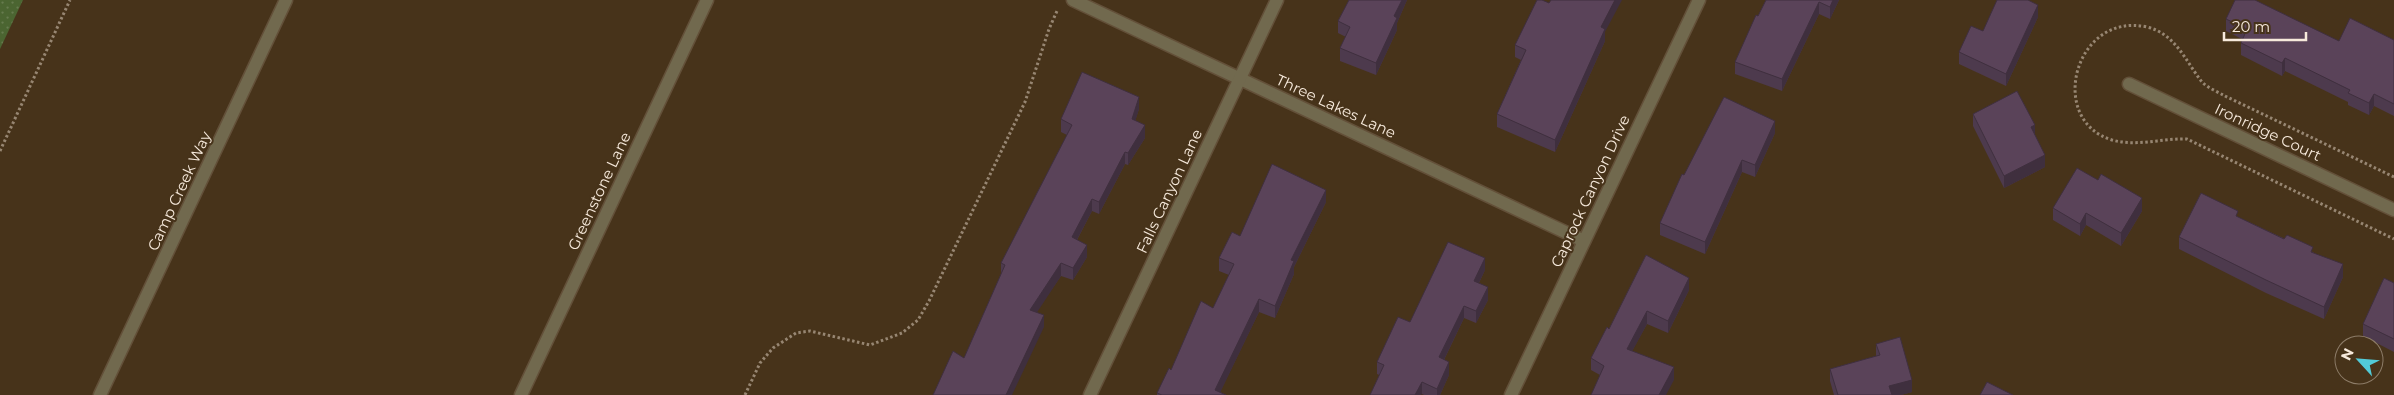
<svg xmlns="http://www.w3.org/2000/svg" width="2394" height="395" font-family="Montserrat,sans-serif">
<defs>
<pattern id="green-dots" width="8" height="8" patternUnits="userSpaceOnUse" patternTransform="scale(1.25)"><rect width="8" height="8" fill="#4b6531"/><path d="M2 2h.1M6 6h.1" fill="none" stroke="#667b4e" stroke-width="1.8" stroke-linecap="round"/></pattern>
</defs>
<rect width="100%" height="100%" fill="#47331a"/>
<!-- green -->
<path fill="url(#green-dots)" d="M0,0H23L0,49Z"/>
<g fill="none" stroke-linecap="round" stroke-linejoin="round">
<!-- street casing -->
<g stroke="#635039" stroke-width="15">
<g id="street">
<path d="M1073,0L1584,241"/>
<path d="M2129,84L2394,210"/>
<path d="M100,395L286,0"/>
<path d="M521,395L707,0"/>
<path d="M1090,395L1277,0"/>
<path d="M1511,395L1699,0"/>
</g>
</g>
<!-- path -->
<g stroke="#978672" stroke-width="3" stroke-dasharray="2.5 2.5" stroke-linecap="butt">
<path d="M0,151L70,0"/>
<path d="M2394,177L2225,96C2218,92 2208,88 2202,82C2186,62 2176,34 2147,27C2075,11 2046,120 2112,140C2137,147 2162,138 2187,139L2394,239"/>
<path d="M745,395L760,363L773,348L796,333L810,331L870,345L902,333L918,320L929,301L1025,102L1049,29L1057,11"/>
</g>
<!-- street -->
<use href="#street" stroke="#71694e" stroke-width="12"/>
</g>
<!-- wall -->
<g fill="#4d3a4d">
<path d="M1349,0H1407L1397,23V30L1376,75L1340,61V48L1346,37L1338,33V21Z"/>
<path d="M1766,0H1839L1830,19L1819,14L1782,91L1735,74V62Z"/>
<path d="M1549,3L1605,32V41L1555,152L1497,127V114L1521,60L1515,57V45Z"/>
<path d="M2038,17L2006,86L1959,64V52L1983,31Z"/>
<path d="M2226,19L2339,41L2394,40V116L2374,106L2369,115L2348,105V102L2285,71L2282,76L2241,55V43L2242,39L2226,31Z"/>
<path d="M1139,109L1135,121L1145,138L1128,165L1125,164L1099,214L1092,211L1077,240L1087,257L1073,280L1061,276L1036,312L1044,327L964,358L1001,274V263L1067,135L1061,132V119Z"/>
<path d="M1973,114L2035,135L2045,167L2004,188L1973,126Z"/>
<path d="M1775,133L1755,177L1742,172L1705,254L1660,235V223L1684,175Z"/>
<path d="M1326,202L1294,267V274L1275,318L1259,312L1220,392L1226,395H1157V393L1171,370L1213,308L1229,275L1219,271V258L1240,236Z"/>
<path d="M2053,208L2142,211L2121,246L2086,225L2080,236L2053,220Z"/>
<path d="M2238,217L2313,252L2343,277L2324,319L2266,293L2179,249V237Z"/>
<path d="M1485,270L1479,283L1488,300L1476,323L1464,318L1444,360L1449,375L1440,395H1424L1377,374V362L1410,322Z"/>
<path d="M2394,283V352L2363,336V324Z"/>
<path d="M1689,290L1668,333L1647,324L1632,351L1674,380L1600,375L1591,370V358L1609,329Z"/>
<path d="M1876,344L1912,392L1901,395H1834L1830,381V369L1876,356Z"/>
</g>
<!-- shaded-wall -->
<g fill="#3f2f3e">
<path d="M1402,0H1407L1397,23V30L1376,75V63L1394,16Z"/>
<path d="M1615,0H1622L1605,32V41L1555,152V140L1601,27Z"/>
<path d="M1833,0H1839L1830,19V7Z"/>
<path d="M1819,2V14L1782,91V79Z"/>
<path d="M2038,5V17L2006,86V74Z"/>
<path d="M2285,58V71L2282,76V63Z"/>
<path d="M2374,94V106L2369,115V103Z"/>
<path d="M1139,97V109L1132,132V119Z"/>
<path d="M1775,121V133L1755,177V165Z"/>
<path d="M1145,125V138L1128,165V153Z"/>
<path d="M2035,125V137L2031,127Z"/>
<path d="M1125,152V164L1099,214V202Z"/>
<path d="M2045,155V167L2004,188V176Z"/>
<path d="M1742,160V172L1705,254V242Z"/>
<path d="M1326,190V202L1294,267V274L1275,318V306L1291,260Z"/>
<path d="M2142,198V211L2121,246V233Z"/>
<path d="M1092,199V211L1072,249V237Z"/>
<path d="M2086,213V225L2080,236V224Z"/>
<path d="M1087,245V257L1073,280V268Z"/>
<path d="M1485,258V270L1474,293V281Z"/>
<path d="M1061,263V276L1030,323V310Z"/>
<path d="M2343,264V277L2324,319V307Z"/>
<path d="M1689,278V290L1668,333V321Z"/>
<path d="M1488,287V300L1476,323V311Z"/>
<path d="M1259,299V312L1219,395L1215,390Z"/>
<path d="M1464,306V318L1439,370V357Z"/>
<path d="M1647,311V324L1627,361V349Z"/>
<path d="M1044,315V327L1012,395H1006Z"/>
<path d="M1449,362V375L1440,395H1437V389Z"/>
<path d="M1674,367V380L1666,395H1659Z"/>
<path d="M1912,380V392L1901,395H1889V386Z"/>
<path d="M1422,382V394L1421,395H1415Z"/>
</g>
<!-- building -->
<g fill="#5a4359" stroke="#3f2f3e">
<path d="M1349,0H1402L1394,16L1397,18L1376,63L1340,48L1350,27L1338,21Z"/>
<path d="M1537,0H1542L1549,3L1551,0H1615L1601,27L1605,29L1555,140L1497,114L1526,50L1515,45Z"/>
<path d="M1766,0H1833L1830,7L1819,2L1782,79L1735,62L1756,15L1758,16Z"/>
<path d="M1997,0H2028L2038,5L2006,74L1959,52L1971,26L1983,31Z"/>
<path d="M2235,0H2255L2339,41L2350,18L2394,40V104L2374,94L2369,103L2348,93L2350,90L2285,58L2282,63L2241,43L2247,29L2226,19Z"/>
<path d="M1082,72L1139,97L1132,119L1145,125L1128,153L1125,152L1099,202L1092,199L1072,237L1087,245L1073,268L1061,263L1030,310L1044,315L1006,395H933L953,351L964,358L1005,265L1001,263L1072,125L1061,119Z"/>
<path d="M2017,91L2035,125L2031,127L2045,155L2004,176L1973,114Z"/>
<path d="M1724,97L1775,121L1755,165L1742,160L1705,242L1660,223L1682,174L1684,175Z"/>
<path d="M1272,164L1326,190L1291,260L1294,261L1275,306L1259,299L1215,390L1226,395H1162L1157,393L1169,368L1171,370L1201,301L1213,308L1234,264L1219,258L1232,232L1240,236Z"/>
<path d="M2077,168L2098,180L2101,174L2142,198L2121,233L2086,213L2080,224L2053,208Z"/>
<path d="M2201,193L2238,211L2236,216L2284,239L2287,235L2313,247L2311,252L2343,264L2324,307L2266,280L2179,237Z"/>
<path d="M1448,242L1485,258L1474,281L1488,287L1476,311L1464,306L1439,357L1449,362L1437,389L1422,382L1415,395H1370L1384,365L1377,362L1398,317L1410,322Z"/>
<path d="M1646,255L1689,278L1668,321L1647,311L1627,349L1674,367L1659,395H1591L1604,366L1591,358L1607,327L1609,329Z"/>
<path d="M2384,278L2394,283V339L2363,324Z"/>
<path d="M1900,337L1912,380L1889,386L1892,395H1838L1830,369L1880,355L1876,344Z"/>
<path d="M1987,382L2013,395H1980Z"/>
</g>
<g text-anchor="middle" dominant-baseline="central" stroke-width="4" stroke-linejoin="round" paint-order="stroke">
<!-- street labels -->
<g font-size="15" fill="#f7eadc" stroke="#47331a">
<text transform="translate(1336 106) rotate(25)">Three Lakes Lane</text>
<text transform="translate(2268 132) rotate(25)">Ironridge Court</text>
<text transform="translate(179 191) rotate(-65)">Camp Creek Way</text>
<text transform="translate(599 191) rotate(-65)">Greenstone Lane</text>
<text transform="translate(1169 191) rotate(-65)">Falls Canyon Lane</text>
<text transform="translate(1590 191) rotate(-65)">Caprock Canyon Drive</text>
</g>
</g>
<!-- north arrow -->
<g transform="translate(2359 360) rotate(296)"><circle r="24" fill="#47331a" stroke="#8d7c68"/>
<path d="M0-4L9 19L0 12L-9 19Z" fill="#52cbd8"/>
<text y="-8" font-size="14" font-weight="bold" text-anchor="middle" fill="#f7eadc">N</text>
</g>
<!-- scale -->
<path d="M2224 32v8h82v-8" fill="none" stroke="#f7eadc" stroke-width="2.5"/>
<text x="2232" y="32" font-size="15" fill="#f7eadc" stroke="#47331a" stroke-width="4" paint-order="stroke">20 m</text>
</svg>
